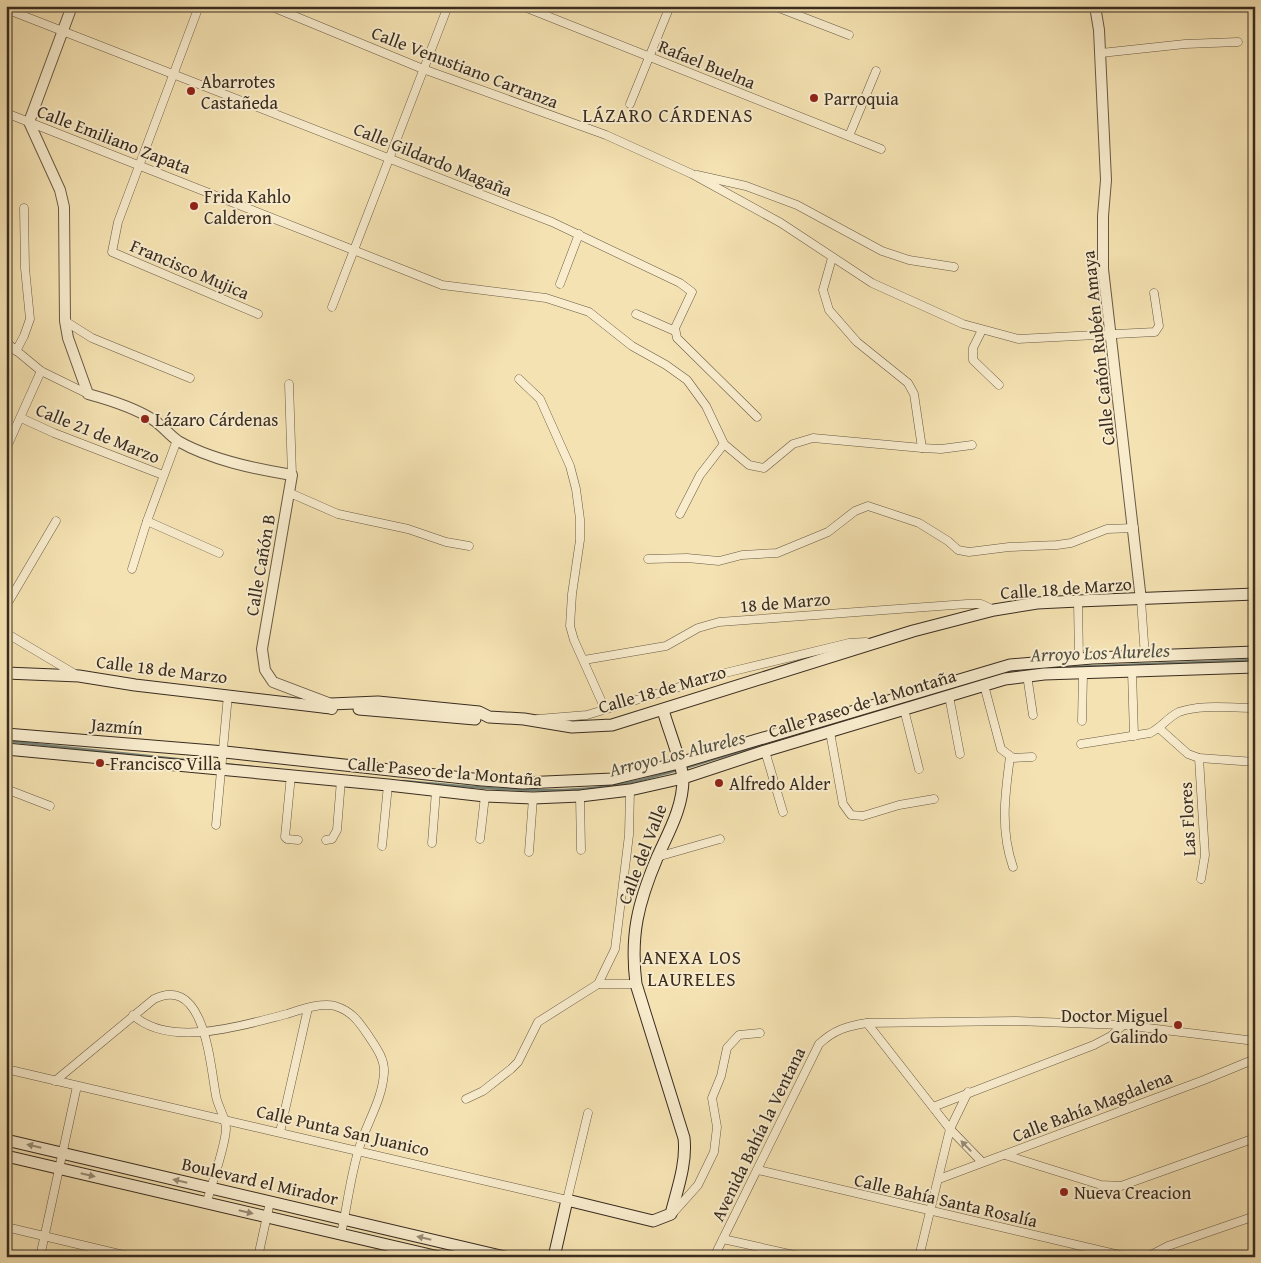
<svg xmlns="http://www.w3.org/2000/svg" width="1261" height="1263" font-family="'Gentium Book Plus',serif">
<rect width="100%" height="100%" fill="#f5e2b2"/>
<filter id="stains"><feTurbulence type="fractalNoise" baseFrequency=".004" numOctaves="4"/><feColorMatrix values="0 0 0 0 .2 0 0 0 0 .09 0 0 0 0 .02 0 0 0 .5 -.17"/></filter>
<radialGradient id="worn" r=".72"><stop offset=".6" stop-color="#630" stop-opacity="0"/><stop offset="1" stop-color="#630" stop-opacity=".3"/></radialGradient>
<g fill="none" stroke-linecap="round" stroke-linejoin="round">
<!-- stream -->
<g stroke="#758378" stroke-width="2.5">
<path d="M1044,668L1255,660"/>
<path d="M992,676L1021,669"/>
<path d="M6,741L253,767"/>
<path d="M685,768L836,722"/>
<path d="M403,781C476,787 549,797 622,784C641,781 659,775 678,770"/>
</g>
<!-- minor casing -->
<g stroke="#685a44" stroke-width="9">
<g id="minor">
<path d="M199,6L118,222L112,252L258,314"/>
<path d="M270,6L423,69L606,135L692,174L781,223L872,283L963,324L1018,339L1155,332L1159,326L1154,293"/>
<path d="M522,6L881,149"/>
<path d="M774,6L849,35"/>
<path d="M6,9L552,222L680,283L692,292L675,328L677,338L757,417"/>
<path d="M1101,53L1185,44L1238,42"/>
<path d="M630,104L670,6"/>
<path d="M6,113L442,285L546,298L589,312L632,346L666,365L687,380L706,406L724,444L749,465L764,468L793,444L813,438L922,448L941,449L972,445"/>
<path d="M849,136L876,71"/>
<path d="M697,175L746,186L797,205L882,251L909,260L954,267"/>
<path d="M832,258L823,290L829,310L857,342L908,383L914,394L922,448"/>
<path d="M560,284L579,234"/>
<path d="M332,307L448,6"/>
<path d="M636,314L675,331"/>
<path d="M65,321L92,338L190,378"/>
<path d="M982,330L973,348V360L999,385"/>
<path d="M6,342L41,371L88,394"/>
<path d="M16,351L24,336L30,319L25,268L24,208"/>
<path d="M519,379L540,399L570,466L576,489L580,519V540L572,594L570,626L574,640L605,709"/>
<path d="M289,384L292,475"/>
<path d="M21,418L54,433L163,475"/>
<path d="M6,449L41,371"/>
<path d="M290,493L338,514L408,529L446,542L469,546"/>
<path d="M680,514L700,475L724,444"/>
<path d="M147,521L219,553"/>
<path d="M648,559L687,558L719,561L742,555L777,553L828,532L855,511L868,506L919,523L948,541L958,550L969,552L1009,547L1057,545L1071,543L1107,529L1134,528"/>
<path d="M132,569L147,521L177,440"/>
<path d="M1141,600L1145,657"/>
<path d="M1078,601L1079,659"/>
<path d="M6,606L56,521"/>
<path d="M6,633L75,674"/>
<path d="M584,660L666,646L698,628L719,622L967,604H981L994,610"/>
<path d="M1132,671L1134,736"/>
<path d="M1027,675L1033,715"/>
<path d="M984,685L1001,749L1013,758L1032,757"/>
<path d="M949,696L960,754"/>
<path d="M904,709L919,769"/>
<path d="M538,719L587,715L725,673L849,643L866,642"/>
<path d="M1082,721L1083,674"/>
<path d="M1160,729L1188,754L1199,758L1255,762"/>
<path d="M830,732L843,804L851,815L863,816L899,805L934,799"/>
<path d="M1081,744L1150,733C1161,728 1168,717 1179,712C1201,704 1231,708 1255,708"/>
<path d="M765,751L783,812"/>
<path d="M1010,757C1005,794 1000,830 1013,867"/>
<path d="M1199,758L1205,855L1201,879"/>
<path d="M291,775L285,837L287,839L298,840"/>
<path d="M6,789L50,806"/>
<path d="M580,796L581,850"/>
<path d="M216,825L228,695"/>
<path d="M480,839L485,796"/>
<path d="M326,840L332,839L337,830L341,780"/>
<path d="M432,843L436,791"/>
<path d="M382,846L388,785"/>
<path d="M529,852L533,798"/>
<path d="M657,857L720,839"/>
<path d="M598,984H636"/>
<path d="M133,1015C170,1049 244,1025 287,1014C300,1010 321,1002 335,1006C352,1011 359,1022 368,1035C376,1047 385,1059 384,1073C382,1102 365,1125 358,1152C350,1179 347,1207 341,1234"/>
<path d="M867,1023L950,1129L982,1162"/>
<path d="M6,1069L567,1200L588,1113"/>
<path d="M55,1081L154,999C205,974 210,1065 216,1096C218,1107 226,1118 226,1129C225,1148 212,1182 207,1202"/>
<path d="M466,1099L483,1091L511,1069L518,1062L538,1022L598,984L615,949L629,835L630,790"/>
<path d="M933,1107L1094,1045L1111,1036L1123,1025"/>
<path d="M280,1132L308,1008"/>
<path d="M1005,1155L1101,1185L1121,1186L1255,1138"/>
<path d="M758,1170L1128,1257"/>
<path d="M939,1179L1204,1080L1255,1059"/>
<path d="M673,1213L698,1185L714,1152L717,1127L712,1098L721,1076L727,1048L739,1035L760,1033"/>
<path d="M6,1227L132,1257"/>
<path d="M723,1239L803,1257"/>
<path d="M40,1257L77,1086"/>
<path d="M258,1257L270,1202"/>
<path d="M714,1257L819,1044C834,1030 847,1026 867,1023L1016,1021L1123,1025L1255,1041"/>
<path d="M919,1257L950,1129L968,1092"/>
<path d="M1147,1257L1168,1246L1255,1216"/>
</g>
</g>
<!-- tertiary casing -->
<g stroke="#685a44" stroke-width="12">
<g id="tertiary">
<path d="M72,6L29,122L60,190L64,207L65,321L68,338L88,394C110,400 133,407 152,419C162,425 169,435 178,441C211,460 255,469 292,475L262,649L265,670L273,682L331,704L332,709"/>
<path d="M1095,6L1099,30L1106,180L1103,216V269L1141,600"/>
</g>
</g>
<!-- secondary casing -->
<g stroke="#392c20" stroke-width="13">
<g id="secondary">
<path d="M6,673L79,676L135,685L331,708"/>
<path d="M324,707L331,704L378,702L479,712L489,717L524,719L572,727L612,725L913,631L994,610L1037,603L1078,601L1255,594"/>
<path d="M359,709L475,719"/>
<path d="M6,734L225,752L482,780L523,783L612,779L679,763L1010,665L1092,658L1255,652"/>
<path d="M6,749L388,785L485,796L533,798L580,796L630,790L683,778L765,751L1005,679L1044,674L1255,667"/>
<path d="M6,1140L505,1257"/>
<path d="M6,1156L439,1257"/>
<path d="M554,1257L567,1200L653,1221L671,1214C677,1190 687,1163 684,1138L636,984C630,935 638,903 657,858C668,833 683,808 683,779C682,762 668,729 663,710"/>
</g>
</g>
<!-- minor -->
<use href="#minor" stroke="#f8eccd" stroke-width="8"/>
<!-- tertiary -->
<use href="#tertiary" stroke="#f8eccd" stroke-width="10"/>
<!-- secondary -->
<use href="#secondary" stroke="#f8eccd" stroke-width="11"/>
</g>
<!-- one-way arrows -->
<defs><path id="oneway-solid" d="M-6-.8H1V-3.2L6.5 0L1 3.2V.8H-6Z" transform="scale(1.25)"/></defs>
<g fill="#988c76">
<use href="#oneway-solid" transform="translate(34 1146) rotate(-167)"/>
<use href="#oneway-solid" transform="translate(966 1146) rotate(-134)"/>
<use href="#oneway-solid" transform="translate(88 1175) rotate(13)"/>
<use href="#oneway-solid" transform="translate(180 1181) rotate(-167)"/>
<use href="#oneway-solid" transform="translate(246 1212) rotate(13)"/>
<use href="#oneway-solid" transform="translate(424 1238) rotate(-167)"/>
</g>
<!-- markers -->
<g fill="#8f2418" stroke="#f8eccd" stroke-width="2">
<circle cx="191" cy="91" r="5"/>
<circle cx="814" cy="98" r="5"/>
<circle cx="194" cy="206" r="5"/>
<circle cx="145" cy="419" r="5"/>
<circle cx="100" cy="763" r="5"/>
<circle cx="719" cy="783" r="5"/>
<circle cx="1178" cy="1025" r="5"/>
<circle cx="1064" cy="1192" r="5"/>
</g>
<g text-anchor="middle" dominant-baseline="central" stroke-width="4" stroke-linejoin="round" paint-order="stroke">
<!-- street labels -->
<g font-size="18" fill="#392c20" stroke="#f8eccd">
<text transform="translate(707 64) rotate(22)">Rafael Buelna</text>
<text transform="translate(465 67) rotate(21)">Calle Venustiano Carranza</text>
<text transform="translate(114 139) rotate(21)">Calle Emiliano Zapata</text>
<text transform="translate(433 159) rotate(22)">Calle Gildardo Magaña</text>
<text transform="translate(190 269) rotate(23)">Francisco Mujica</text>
<text transform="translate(1098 348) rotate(-96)">Calle Cañón Rubén Amaya</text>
<text transform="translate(98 433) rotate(22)">Calle 21 de Marzo</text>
<text transform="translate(260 565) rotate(-80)">Calle Cañón B</text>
<text transform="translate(1066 588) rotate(-4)">Calle 18 de Marzo</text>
<text transform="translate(785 602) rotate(-5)">18 de Marzo</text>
<text transform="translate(162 669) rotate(7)">Calle 18 de Marzo</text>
<text transform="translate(662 689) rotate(-16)">Calle 18 de Marzo</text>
<text transform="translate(862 703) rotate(-17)">Calle Paseo de la Montaña</text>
<text transform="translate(117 726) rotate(5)">Jazmín</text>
<text transform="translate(445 771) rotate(5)">Calle Paseo de la Montaña</text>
<text transform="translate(1187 819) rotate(-93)">Las Flores</text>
<text transform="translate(642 854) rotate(-69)">Calle del Valle</text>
<text transform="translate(1092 1106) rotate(-21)">Calle Bahía Magdalena</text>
<text transform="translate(343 1130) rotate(13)">Calle Punta San Juanico</text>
<text transform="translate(758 1134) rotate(-64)">Avenida Bahía la Ventana</text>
<text transform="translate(260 1181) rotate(13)">Boulevard el Mirador</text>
<text transform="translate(946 1200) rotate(13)">Calle Bahía Santa Rosalía</text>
</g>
<!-- poi labels -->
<g font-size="18" fill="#392c20" stroke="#f8eccd" text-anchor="start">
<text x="201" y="81">Abarrotes<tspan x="201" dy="21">Castañeda</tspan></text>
<text x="824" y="98">Parroquia</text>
<text x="204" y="196">Frida Kahlo<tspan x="204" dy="21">Calderon</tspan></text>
<text x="155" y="419">Lázaro Cárdenas</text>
<text x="110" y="763">Francisco Villa</text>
<text x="729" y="783">Alfredo Alder</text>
<text x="1168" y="1015" text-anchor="end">Doctor Miguel<tspan x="1168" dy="21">Galindo</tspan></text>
<text x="1074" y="1192">Nueva Creacion</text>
</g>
<!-- neighbourhood labels -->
<g font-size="19" letter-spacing="1" fill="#392c20" stroke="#f8eccd">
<text x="668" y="115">LÁZARO CÁRDENAS</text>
<text x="692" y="957">ANEXA LOS<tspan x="692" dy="22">LAURELES</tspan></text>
</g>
<!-- water labels -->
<g font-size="19" font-style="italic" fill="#525044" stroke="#f8eccd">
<text transform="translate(1100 652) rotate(-2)">Arroyo Los Alureles</text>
<text transform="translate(677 753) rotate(-14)">Arroyo Los Alureles</text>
</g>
</g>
<!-- margin -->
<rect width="1261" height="1263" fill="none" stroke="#f5e2b2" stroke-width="25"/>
<rect x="8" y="8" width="1246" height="1248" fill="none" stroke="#392c20" stroke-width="2.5"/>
<rect x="12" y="12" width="1236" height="1238" fill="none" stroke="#392c20"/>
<rect width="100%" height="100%" filter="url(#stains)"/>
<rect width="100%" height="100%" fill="url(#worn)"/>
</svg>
